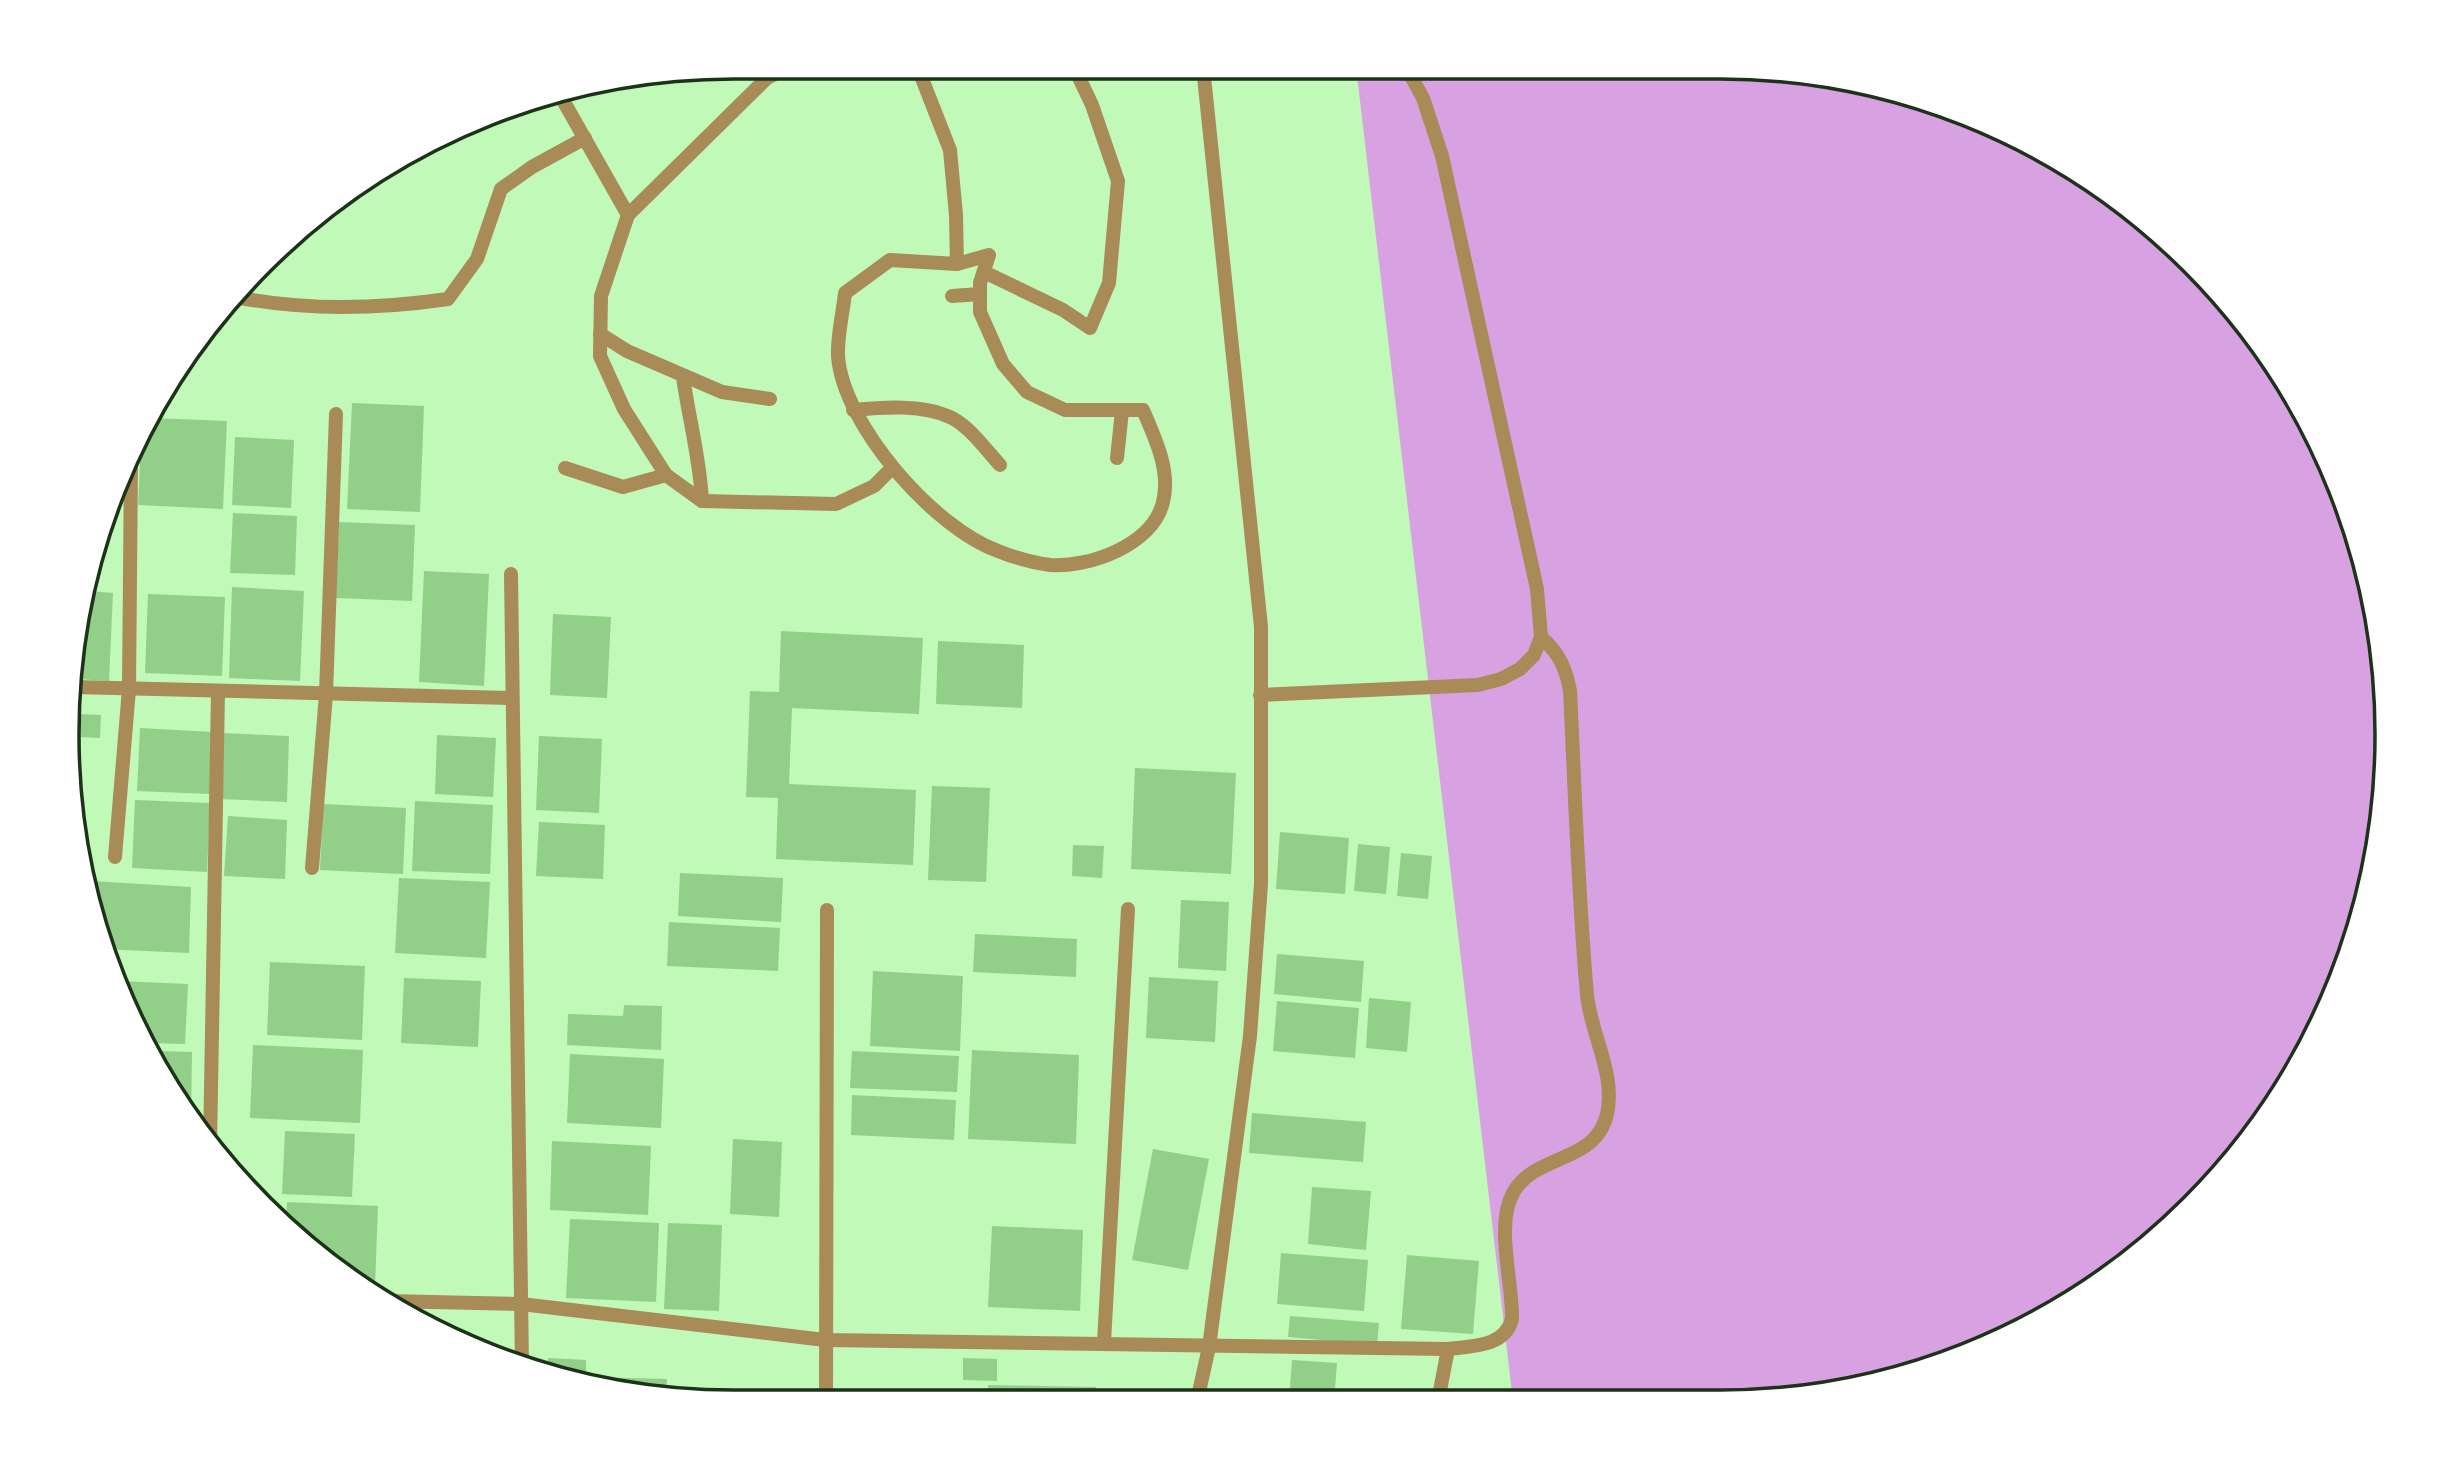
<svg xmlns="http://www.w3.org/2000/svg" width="2454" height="1469" font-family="Literata,serif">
<rect width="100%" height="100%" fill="#c1f9b8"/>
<!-- green -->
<path fill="#d8a2e2" d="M1356,67L1764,68L1935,102L2091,179L2192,262L2275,364L2337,479L2375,605L2387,735L2375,865L2336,991L2275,1106L2160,1236L2053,1313L1893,1380L1764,1401H1513Z"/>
<!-- building -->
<g fill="#92d089">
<path d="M352,403L424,406L420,512L347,509Z"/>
<path d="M152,418L227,421L223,509L138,505L141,442Z"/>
<path d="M235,437L294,440L291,508L232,505Z"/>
<path d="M233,513L297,516L295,575L230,573Z"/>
<path d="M339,522L415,525L412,601L336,598Z"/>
<path d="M424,571L489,574L484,686L419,682Z"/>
<path d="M232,587L304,591L300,681L229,678Z"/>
<path d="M90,591L113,593L109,681L76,679Z"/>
<path d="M148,594L225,597L222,676L145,673Z"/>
<path d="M553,614L611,617L607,698L550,695Z"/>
<path d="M781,631L923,638L919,714L792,708L789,784L916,790L913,865L776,859L778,798L746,797L750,691L779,692Z"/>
<path d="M938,641L1024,645L1022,708L936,704Z"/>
<path d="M79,714L101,715L100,738L78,737Z"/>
<path d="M140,728L213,732L210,794L137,791Z"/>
<path d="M223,733L289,736L287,802L220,799Z"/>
<path d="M437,735L496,738L493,797L435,794Z"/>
<path d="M539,736L602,739L599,813L536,810Z"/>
<path d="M1135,768L1236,773L1231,874L1131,869Z"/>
<path d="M932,786L990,788L986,882L928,880Z"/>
<path d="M135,800L210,803L207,872L132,868Z"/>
<path d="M415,801L493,805L490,874L412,871Z"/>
<path d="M323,804L406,808L403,874L320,870Z"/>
<path d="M228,816L287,820L285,879L224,876Z"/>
<path d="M539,822L605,825L603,879L536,876Z"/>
<path d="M1280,832L1349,838L1345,894L1276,889Z"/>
<path d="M1358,844L1390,847L1386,894L1354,891Z"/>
<path d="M1073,845L1104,846L1102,878L1072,876Z"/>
<path d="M1401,853L1432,856L1428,899L1397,896Z"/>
<path d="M680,873L783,878L781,922L678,916Z"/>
<path d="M399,878L490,882L486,958L395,953Z"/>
<path d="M91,881L191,887L189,953L102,949Z"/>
<path d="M1181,900L1229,902L1226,971L1178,968Z"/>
<path d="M669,922L780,928L778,971L667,966Z"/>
<path d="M975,934L1077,939L1076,977L973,972Z"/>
<path d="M1277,954L1364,961L1361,1002L1274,994Z"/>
<path d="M270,962L365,966L362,1040L267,1035Z"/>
<path d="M873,971L963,976L960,1051L870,1046Z"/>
<path d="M1149,977L1218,981L1215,1042L1146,1038Z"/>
<path d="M404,978L481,981L478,1047L401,1043Z"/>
<path d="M119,981L188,984L185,1044L152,1043Z"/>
<path d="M1369,998L1411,1002L1407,1052L1366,1048Z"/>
<path d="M1277,1001L1359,1008L1355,1058L1273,1051Z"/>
<path d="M624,1005L662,1006L661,1050L567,1045L568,1014L623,1016Z"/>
<path d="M253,1045L363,1050L360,1123L250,1118Z"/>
<path d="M972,1050L1079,1055L1076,1144L968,1139Z"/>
<path d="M156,1051L192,1052L191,1117Z"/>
<path d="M852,1051L959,1056L957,1092L850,1088Z"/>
<path d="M570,1054L664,1059L661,1128L567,1123Z"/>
<path d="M852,1095L956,1100L954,1140L851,1135Z"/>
<path d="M1252,1113L1366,1122L1363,1162L1249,1153Z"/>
<path d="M285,1131L355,1134L352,1197L282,1194Z"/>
<path d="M733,1139L782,1142L779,1217L730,1214Z"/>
<path d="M552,1141L651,1146L648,1215L550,1210Z"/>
<path d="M1153,1149L1209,1159L1188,1270L1132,1260Z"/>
<path d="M1312,1187L1371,1191L1366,1250L1308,1244Z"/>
<path d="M287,1202L378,1206L375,1286L358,1285L286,1218Z"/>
<path d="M570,1219L659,1223L656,1302L566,1298Z"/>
<path d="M668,1223L722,1225L719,1311L664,1309Z"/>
<path d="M992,1226L1083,1230L1080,1311L988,1307Z"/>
<path d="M1281,1253L1368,1260L1364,1311L1277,1304Z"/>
<path d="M1407,1255L1479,1261L1473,1334L1401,1329Z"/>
<path d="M1290,1316L1379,1323L1377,1345L1288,1337Z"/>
<path d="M548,1358L586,1360V1380L548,1373Z"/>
<path d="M963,1358L997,1359V1381L963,1380Z"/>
<path d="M1292,1360L1337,1363L1334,1401H1289Z"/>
<path d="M588,1377L667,1379L666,1396L588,1381Z"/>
<path d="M988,1385L1096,1387V1401H988Z"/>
<path d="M1242,1393L1282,1396L1281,1401H1242Z"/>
</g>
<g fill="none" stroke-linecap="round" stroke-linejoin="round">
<!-- minor -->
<g stroke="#a88b56" stroke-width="14">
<path d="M913,67L921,76L950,150L956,215L957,264"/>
<path d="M560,95L628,215L767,78L789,67"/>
<path d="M628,215L601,296L600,356L624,409L666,475L702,501L836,504L874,486L892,468"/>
<path d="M989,255L980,283V312L1003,364L1027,392L1065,410H1143C1155,438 1171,471 1163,502C1153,545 1089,568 1050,565C1034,563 1013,557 998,551C934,528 843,425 838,356C837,336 843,313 845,293L890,260L957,264Z"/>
<path d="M984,272L1063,310L1090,328L1109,283L1118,181L1092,105L1074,67"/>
<path d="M952,296L980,294"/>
<path d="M241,298C310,311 379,309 448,299L477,259L501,189L532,167L585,138"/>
<path d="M600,334L627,351L722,392L770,399"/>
<path d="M683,377C689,419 700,459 702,501"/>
<path d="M853,410C883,407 924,404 952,418C971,428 986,450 1000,465"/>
<path d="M1117,458L1122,411"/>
<path d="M565,468L623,487L666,475"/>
<path d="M511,574L522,1367"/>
<path d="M74,687L511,698"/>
<path d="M1260,695L1478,685L1501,679L1520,669L1534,655L1541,637L1537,589L1442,156L1423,98L1406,67"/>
<path d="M115,857L129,689L131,461"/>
<path d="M312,868L326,694L336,414"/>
<path d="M210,1146L218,691"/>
<path d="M387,1301L521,1304L825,1340L1448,1349C1472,1346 1505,1347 1512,1319C1513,1283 1495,1225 1513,1193C1535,1153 1596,1164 1607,1114C1616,1074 1591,1035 1587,995C1578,894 1575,792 1570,691C1566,668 1559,653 1541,637"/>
<path d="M1104,1342L1128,909"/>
<path d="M826,1401L827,910"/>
<path d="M1197,1401L1209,1347L1250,1036L1261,884V627L1203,67"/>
<path d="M1438,1401L1448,1349"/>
</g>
</g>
<!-- crop -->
<path d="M0 0H2454V1469H0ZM734 79H1720A655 655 0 0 1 2375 734V735A655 655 0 0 1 1720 1390H734A655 655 0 0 1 79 735V734A655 655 0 0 1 734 79Z" fill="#fff" fill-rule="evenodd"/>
<path fill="none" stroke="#1c3219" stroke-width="3.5" d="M734 79H1720A655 655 0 0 1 2375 734V735A655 655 0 0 1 1720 1390H734A655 655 0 0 1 79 735V734A655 655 0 0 1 734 79Z"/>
</svg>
